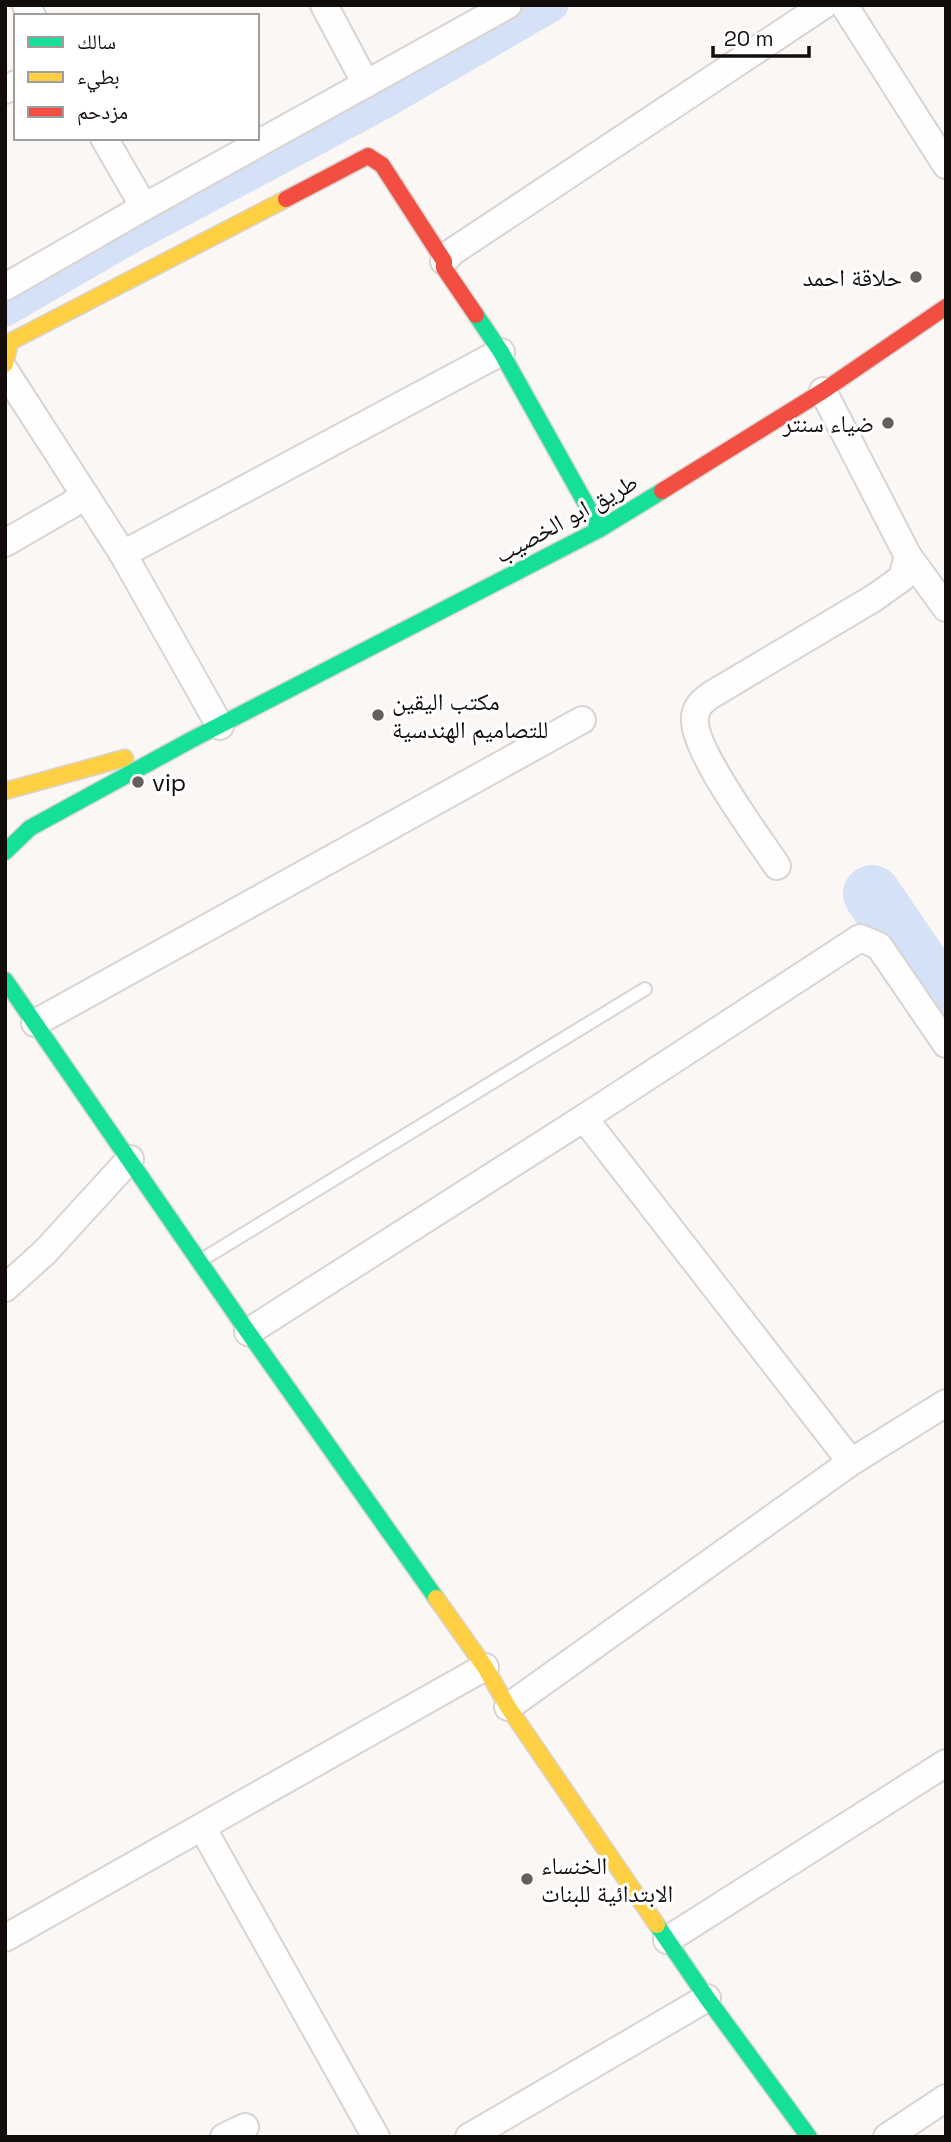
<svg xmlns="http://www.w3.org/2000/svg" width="951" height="2142" font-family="'Space Grotesk','Noto Naskh Arabic',sans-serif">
<rect width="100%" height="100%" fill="#fbf7f5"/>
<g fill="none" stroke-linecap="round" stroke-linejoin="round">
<!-- canal -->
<path stroke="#d4e1f7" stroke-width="33" d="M5,310L124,241L381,104L552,5"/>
<!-- river -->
<path stroke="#d4e1f7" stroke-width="58" d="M872,894L946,1003"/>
<!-- lane casing -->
<g stroke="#d8d4d2" stroke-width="16">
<path id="lane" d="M203,1259L645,989"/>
</g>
<!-- street casing -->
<g stroke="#d8d4d2" stroke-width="30">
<g id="street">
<path d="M26,5L32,16"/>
<path d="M324,5L366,84"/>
<path d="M844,5L946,165"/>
<path d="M5,90L16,84"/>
<path d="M104,138L144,207"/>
<path d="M444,261L452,252L824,5"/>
<path d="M5,287L144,207L508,5"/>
<path d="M5,371L123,554L220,726"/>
<path d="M5,543L86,496"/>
<path d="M123,554L501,352"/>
<path d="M908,556L946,608"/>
<path d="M777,866C758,837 690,747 695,716C697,705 703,701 711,695L874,598L902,578L908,556L823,391"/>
<path d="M35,1023L582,720"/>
<path d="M584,1118L860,938L879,946L946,1044"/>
<path d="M5,1288L45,1252L130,1159"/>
<path d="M248,1332L584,1118L851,1462"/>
<path d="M508,1707L851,1462L946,1403"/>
<path d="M202,1827L376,2137"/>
<path d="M5,1938L485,1667"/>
<path d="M667,1940L946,1763"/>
<path d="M224,2137L245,2127"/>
<path d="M469,2137L707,1998"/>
<path d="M887,2137L946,2098"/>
</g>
</g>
<!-- fast casing -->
<g stroke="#d8d4d2" stroke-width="19">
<g id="fast">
<path d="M476,315L501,352L600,529"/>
<path d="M5,852L30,828L191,740L600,529L662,491"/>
<path d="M5,980L248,1332L436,1598"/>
<path d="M657,1925L707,1998L809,2137"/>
</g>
</g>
<!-- slow casing -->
<g stroke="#d8d4d2" stroke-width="19">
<g id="slow">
<path d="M5,364L10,342L286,199"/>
<path d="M5,791L125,758"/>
<path d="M436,1598L485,1667L508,1707L657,1925"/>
</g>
</g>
<!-- jam casing -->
<g stroke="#d8d4d2" stroke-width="19">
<g id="jam">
<path d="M286,199L368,156L382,165L444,261V268L476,315"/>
<path d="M662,491L823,391L946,307"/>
</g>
</g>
<!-- lane -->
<use href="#lane" stroke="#fefefe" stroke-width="12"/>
<!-- street -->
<use href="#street" stroke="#fefefe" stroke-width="26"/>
<!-- fast -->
<use href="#fast" stroke="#16e098" stroke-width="16"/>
<!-- slow -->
<use href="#slow" stroke="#ffcf43" stroke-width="16"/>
<!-- jam -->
<use href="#jam" stroke="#f24e42" stroke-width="16"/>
</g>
<!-- markers -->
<g fill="#645f5d" stroke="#fff" stroke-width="2.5">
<circle cx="916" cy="277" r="7"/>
<circle cx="888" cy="423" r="7"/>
<circle cx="378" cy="715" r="7"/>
<circle cx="138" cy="782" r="7"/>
<circle cx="527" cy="1879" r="7"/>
</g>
<g text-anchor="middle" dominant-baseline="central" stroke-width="6" stroke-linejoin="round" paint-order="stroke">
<!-- poi labels -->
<g font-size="24" fill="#120d0b" stroke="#fff" text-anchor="start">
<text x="902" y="277" text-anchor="end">حلاقة احمد</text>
<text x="874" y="423" text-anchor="end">ضياء سنتر</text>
<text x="392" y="701">مكتب اليقين<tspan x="392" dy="28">للتصاميم الهندسية</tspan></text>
<text x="152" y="782">vip</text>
<text x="541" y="1865">الخنساء<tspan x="541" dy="28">الابتدائية للبنات</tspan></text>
</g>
<!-- street labels -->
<g font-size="24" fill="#120d0b" stroke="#fff">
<text transform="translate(566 518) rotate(-29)">طريق ابو الخصيب</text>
</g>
</g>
<!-- border -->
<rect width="951" height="2142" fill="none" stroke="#120d0b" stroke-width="14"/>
<!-- legend -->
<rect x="14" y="14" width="245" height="126" fill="#ffffff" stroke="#a09e9d" stroke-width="2"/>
<rect x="28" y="37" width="35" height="10" fill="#16e098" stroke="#a09e9d" stroke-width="2"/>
<text x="77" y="49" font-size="21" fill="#120d0b">سالك</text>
<rect x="28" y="72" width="35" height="10" fill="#ffcf43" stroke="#a09e9d" stroke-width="2"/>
<text x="77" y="84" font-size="21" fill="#120d0b">بطيء</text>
<rect x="28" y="107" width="35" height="10" fill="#f24e42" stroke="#a09e9d" stroke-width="2"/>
<text x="77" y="119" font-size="21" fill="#120d0b">مزدحم</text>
<!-- scale -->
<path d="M713 46v10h96v-10" fill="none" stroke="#120d0b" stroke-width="3.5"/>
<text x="724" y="46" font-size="21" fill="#120d0b" stroke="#ffffff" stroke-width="5" paint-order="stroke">20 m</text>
</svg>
